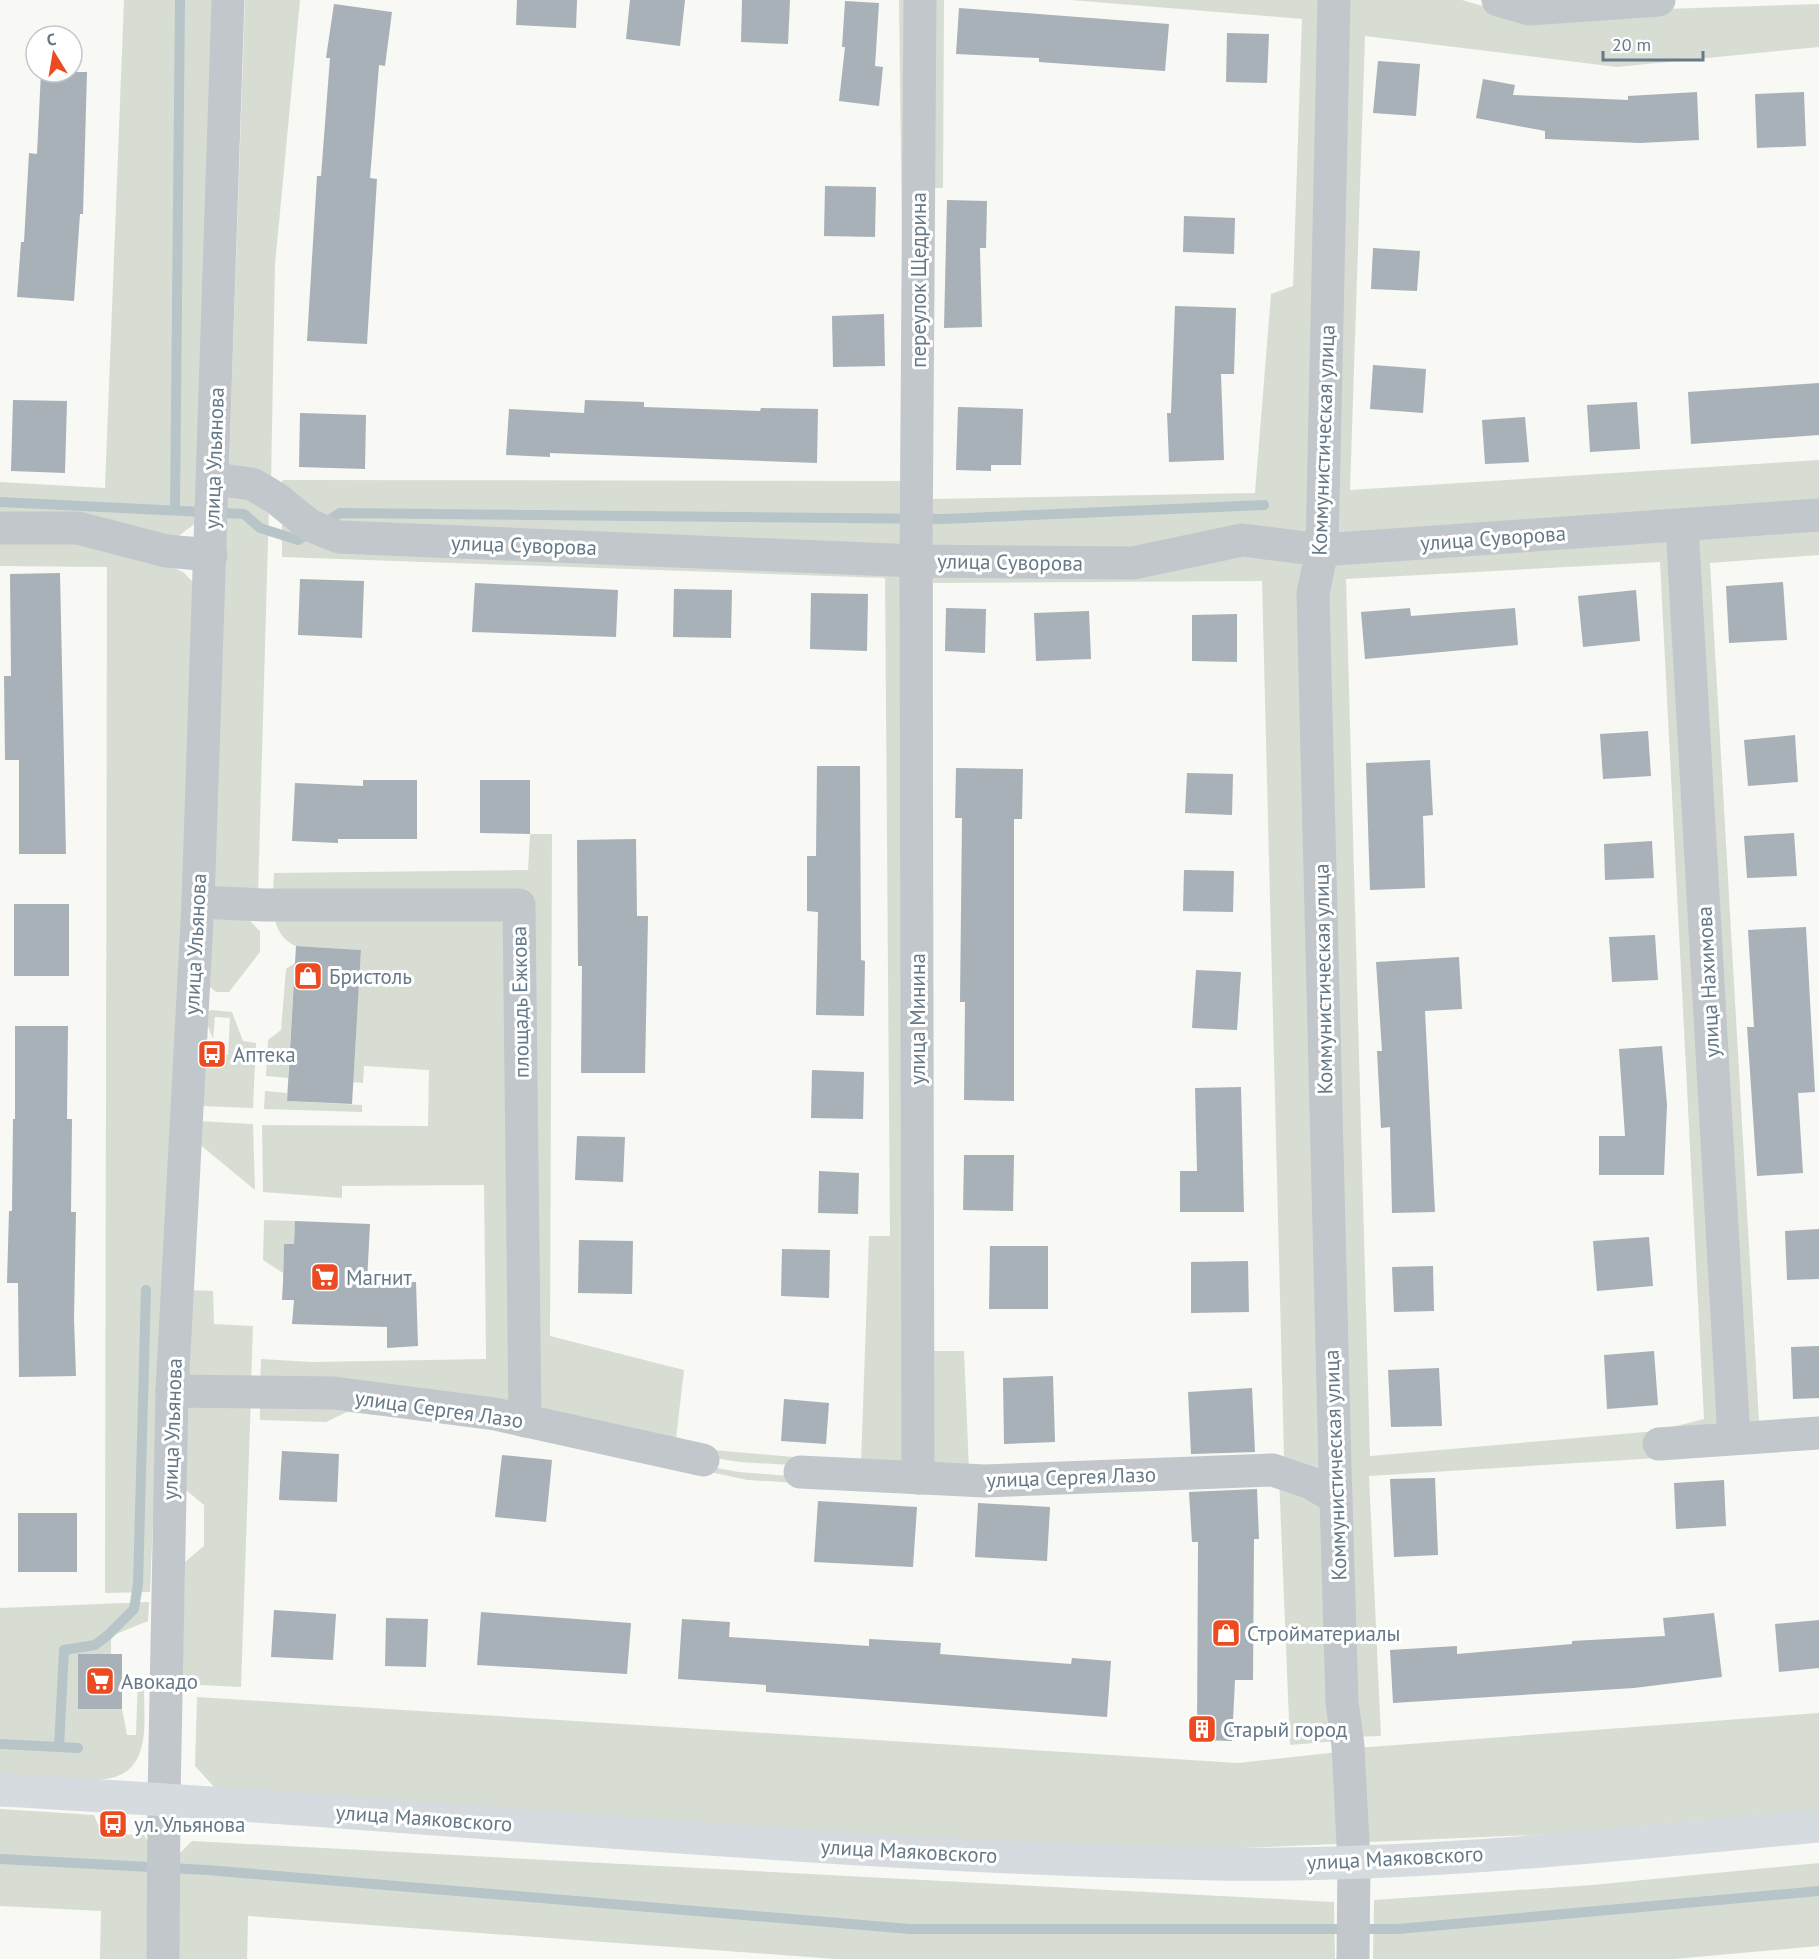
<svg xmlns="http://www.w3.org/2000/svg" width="1819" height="1959" font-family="'PT Sans',sans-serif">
<rect width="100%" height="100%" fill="#f8f8f5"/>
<!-- green -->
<g fill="#d8ddd4" fill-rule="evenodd">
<path d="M124,0H213L197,522L176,538L0,520V482L105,488Z"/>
<path d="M245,0H300L275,265L271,483L229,465Z"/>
<path d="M899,0H914L907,550L342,529L284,491L282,480L905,481Z"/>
<path d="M925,0H944L943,188H931V499L1255,493L1271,294L1293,286L1302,19L1071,0H1322L1318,540L1135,554L929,551Z"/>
<path d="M1342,0H1462L1527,19L1634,10L1819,4V47L1617,67L1365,36L1350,490L1819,460V504L1330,539Z"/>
<path d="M227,493L269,505L258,895L213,890Z"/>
<path d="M282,513L304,531L906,567L912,1472L740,1462L260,1387L261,1359L312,1362L486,1359L484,1185L342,1186V1198L263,1192L262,1125L428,1126L429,1070L364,1066L363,1083L353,1082L361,950L296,946C268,934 273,899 274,873L528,870L530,834H552L550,1336L684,1370L676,1439L702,1449L861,1463L869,1236H890L885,578L282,557Z"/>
<path d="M1819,525V555L1710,563L1759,1421L1739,1431L1689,535Z"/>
<path d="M0,536H77L165,564L183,572L196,585C182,921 164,1256 150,1592L105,1593L107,567L0,566Z"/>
<path d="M1677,536L1728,1432L1819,1448L1369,1476L1381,1736L1354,1737L1324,595L1330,559ZM1660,562L1704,1419L1657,1431L1370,1456L1346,579Z"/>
<path d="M1243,548L1312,558L1327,1480L923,1470V569ZM1262,581L1284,1457L969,1470L964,1351H933V583Z"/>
<path d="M211,913L244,915L260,931V952L229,992H216L206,984Z"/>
<path d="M295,963L288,1078L266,1076L268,1040L281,1030L286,969Z"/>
<path d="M211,1010L232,1012L243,1041L256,1043L253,1108L199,1106L200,1077L212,1054L228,1055L230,1018L215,1017L213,1039L204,1016Z"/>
<path d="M265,1091L287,1093V1101L362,1105V1112L264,1109Z"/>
<path d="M198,1121L253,1124L255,1190L198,1143Z"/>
<path d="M264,1220L295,1221L294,1244H284L283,1273L263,1260Z"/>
<path d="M191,1290L213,1291L214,1324L253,1326L251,1384L187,1381Z"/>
<path d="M251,1396L241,1687L182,1684L185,1562L204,1546V1505L186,1490V1399Z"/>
<path d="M260,1397L336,1399L494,1418L701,1465L739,1472L825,1479L987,1486L1280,1477L1312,1494L1330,1508L1338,1741L1290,1745L1279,1477L967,1493L748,1480L492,1427L347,1412L326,1422L260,1420Z"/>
<path d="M149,1602L148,1621L111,1636V1654H78V1709H122L127,1735H136L138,1677H144C143,1701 148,1733 139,1755C136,1763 128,1772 120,1775C97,1786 28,1777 0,1775V1608Z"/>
<path d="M197,1697L1238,1763L1339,1752L1337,1844L1220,1849L859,1838L215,1788L195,1766Z"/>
<path d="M1819,1713V1810L1557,1834L1369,1842L1356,1748Z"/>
<path d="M0,1809L94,1815L102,1834L144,1835L151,1847V1959H100L101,1911L0,1906Z"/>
<path d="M192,1841L1334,1902L1335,1959H836L248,1916L247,1959H179V1854Z"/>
<path d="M1819,1863V1946L1674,1959H1373L1374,1900L1592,1885Z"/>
</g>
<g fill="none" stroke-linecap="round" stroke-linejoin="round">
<!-- stream -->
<g stroke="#b7c5c9" stroke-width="10">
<path d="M0,502L244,514L260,528L298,540L310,532"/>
<path d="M175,509L180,0"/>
<path d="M323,524L340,513L944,519L1264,505"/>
<path d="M0,1744L78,1748"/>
<path d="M59,1747L64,1650L95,1645L108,1635L134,1609L138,1584L146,1290"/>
<path d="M0,1859L207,1870L910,1929H1398L1819,1891"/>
</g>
</g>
<!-- building -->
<g fill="#a7b1b7">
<path d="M517,0H577L576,28L516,25Z"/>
<path d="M630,0H685L680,46L626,39Z"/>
<path d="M742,0H790L788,44L741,42Z"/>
<path d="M845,1L879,3L875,66L883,67L879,106L839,101L845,47H842Z"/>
<path d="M334,4L392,12L385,66L379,65L370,178L377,179L367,344L307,341L317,176H321L330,58H326Z"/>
<path d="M959,8L1169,24L1165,71L1039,62V58L956,54Z"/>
<path d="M1227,33L1269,34L1267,83L1226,82Z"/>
<path d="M1378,61L1420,64L1416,116L1373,113Z"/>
<path d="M41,72H87L83,214H80L74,301L17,297L21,242H24L29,153L37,154Z"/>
<path d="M1483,79L1515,85L1513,95L1628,100V96L1697,92L1699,140L1640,143L1545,139V131L1476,118Z"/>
<path d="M1804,92L1806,146L1757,148L1755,94Z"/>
<path d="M825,186L876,187L875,237L824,236Z"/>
<path d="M947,200L987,201L986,248H980L982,327L944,328Z"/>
<path d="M1184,216L1235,218L1234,254L1183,252Z"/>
<path d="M1373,248L1420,251L1417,291L1371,289Z"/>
<path d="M1175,306L1236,308L1234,374H1221L1224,460L1169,462L1167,413H1171Z"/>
<path d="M884,314L885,366L833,367L832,316Z"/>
<path d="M1373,365L1426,369L1423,413L1370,409Z"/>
<path d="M1819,383V435L1691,444L1688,392Z"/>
<path d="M13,400L67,401L65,473L11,471Z"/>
<path d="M585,400L644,402V407L760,411L761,408L818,409L817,463L550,453V457L506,455L509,409L584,413Z"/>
<path d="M1637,402L1640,449L1590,452L1587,405Z"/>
<path d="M958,407L1023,409L1021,465H991V471L956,470Z"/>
<path d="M300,413L366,415L365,469L299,467Z"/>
<path d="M1525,417L1529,462L1485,464L1482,420Z"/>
<path d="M60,573L66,854H19V760H5L4,676H11L10,574Z"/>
<path d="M300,579L364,581L362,638L298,635Z"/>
<path d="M1783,582L1787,640L1729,643L1726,586Z"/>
<path d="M475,583L618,590L616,637L472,632Z"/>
<path d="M674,589L732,590L731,638L673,637Z"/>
<path d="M1636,590L1640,641L1583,647L1578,596Z"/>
<path d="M811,593L868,594L867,651L810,649Z"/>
<path d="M946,608L986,609L985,653L945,651Z"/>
<path d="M1410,608L1411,616L1515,608L1518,645L1365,659L1361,612Z"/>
<path d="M1089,611L1091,659L1036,661L1034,613Z"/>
<path d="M1237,614V662L1192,661V615Z"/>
<path d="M1648,731L1651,776L1603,779L1600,734Z"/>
<path d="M1795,735L1798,782L1748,786L1744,740Z"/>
<path d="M1430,760L1433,815L1423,816L1425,888L1370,890L1366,763Z"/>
<path d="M817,766H860L861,960L865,961L864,1016L816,1015L818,912L807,911V856H816Z"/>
<path d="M956,768L1023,769L1022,819H1014V1101L964,1100L965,1002H960L962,818H955Z"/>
<path d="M1187,773L1233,774L1232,815L1185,813Z"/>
<path d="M363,780H417V839H338V843L292,841L295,783L363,786Z"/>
<path d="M480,780H530V834L480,833Z"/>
<path d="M1794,833L1797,876L1747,878L1744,836Z"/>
<path d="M636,839L637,916H648L645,1073H581L582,966H578L577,840Z"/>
<path d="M1652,841L1654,878L1605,880L1604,844Z"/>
<path d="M1184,870L1234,871L1233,912L1183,911Z"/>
<rect x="14" y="904" width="55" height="72"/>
<path d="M1806,927L1815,1092L1798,1093L1803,1173L1757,1176L1747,1027H1754L1748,930Z"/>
<path d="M1655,935L1658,980L1612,982L1609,937Z"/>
<path d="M296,946L361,950L352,1104L287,1101Z"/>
<path d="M1459,957L1462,1009L1425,1011L1435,1212L1392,1213L1390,1127L1381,1128L1377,1051H1382L1376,962Z"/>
<path d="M1196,970L1241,972L1237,1030L1192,1028Z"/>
<path d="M15,1026H68L67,1119H72L71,1212H76L74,1319L76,1376L19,1377L18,1283H7L9,1211H12L13,1119H15Z"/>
<path d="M1662,1046L1667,1105L1664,1175H1599V1136H1625L1619,1049Z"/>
<path d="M812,1070L864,1072L863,1119L811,1118Z"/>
<path d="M1241,1087L1244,1212H1180V1171H1197L1195,1088Z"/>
<path d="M577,1136L625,1137L623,1182L575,1180Z"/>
<path d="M964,1155H1014L1013,1211L963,1210Z"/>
<path d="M819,1171L859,1173L858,1214L818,1213Z"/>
<path d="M295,1221L370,1224L367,1283L416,1282L418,1346L387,1348V1327L292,1324L294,1300H282L283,1282L284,1244H294Z"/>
<path d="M1819,1229V1279L1787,1280L1785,1231Z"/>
<path d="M1649,1237L1653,1286L1597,1291L1593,1241Z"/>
<path d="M579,1240L633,1241L632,1294L578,1293Z"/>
<path d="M990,1246H1048V1309H989Z"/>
<path d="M782,1249L830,1250L829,1298L781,1296Z"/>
<path d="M1248,1261L1249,1312L1191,1313V1262Z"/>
<path d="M1433,1266L1434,1311L1394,1312L1392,1267Z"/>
<path d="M1819,1346V1398L1793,1399L1791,1347Z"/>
<path d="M1654,1351L1658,1405L1607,1409L1604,1355Z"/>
<path d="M1439,1368L1442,1426L1391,1427L1388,1370Z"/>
<path d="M1053,1376L1055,1442L1004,1444L1003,1378Z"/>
<path d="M1252,1388L1255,1452L1191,1454L1188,1392Z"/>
<path d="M784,1399L829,1403L826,1444L781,1441Z"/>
<path d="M282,1451L339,1454L337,1502L279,1500Z"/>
<path d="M502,1455L552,1460L546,1522L495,1517Z"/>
<path d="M1435,1478L1438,1555L1394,1557L1390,1479Z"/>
<path d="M1724,1480L1726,1526L1676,1529L1674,1483Z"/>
<path d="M1257,1489L1259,1539H1254L1253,1680H1235L1232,1741L1197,1740L1198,1542H1192L1189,1492Z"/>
<path d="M818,1501L917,1507L913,1567L814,1562Z"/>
<path d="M978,1503L1050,1507L1047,1561L975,1557Z"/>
<rect x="18" y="1513" width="59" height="59"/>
<path d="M274,1610L336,1614L333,1660L271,1657Z"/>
<path d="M481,1612L631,1623L627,1674L477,1665Z"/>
<path d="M1714,1613L1722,1677L1634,1688L1393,1703L1390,1650L1457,1646V1654L1572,1644V1641L1665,1636L1663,1618Z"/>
<path d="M386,1618L428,1619L426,1667L385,1666Z"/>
<path d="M682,1619L730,1622L729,1637L869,1646V1639L941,1643L940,1654L1071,1664L1072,1658L1111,1661L1107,1717L766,1692V1685L678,1679Z"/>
<path d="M1819,1620V1668L1779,1672L1775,1624Z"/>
<rect x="78" y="1654" width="44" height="55"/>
</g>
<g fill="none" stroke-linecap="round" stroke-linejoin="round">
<!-- minor -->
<g stroke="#c2c7cb" stroke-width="33">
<path d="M1334,0L1322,550L1313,594L1335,1466L1342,1702L1348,1746L1354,1862L1353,1959"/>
<path d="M1498,0L1529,9L1659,0"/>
<path d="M213,479L252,484L276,498L309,525L339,537L916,561L1133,563L1242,540L1322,550L1819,515"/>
<path d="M1682,526L1734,1438"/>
<path d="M0,528H78L166,551L211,555"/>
<path d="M198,902L264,905H519L525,1421"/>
<path d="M172,1391L334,1393L495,1414L703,1460"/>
<path d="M1659,1444L1819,1433"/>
<path d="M800,1472L985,1481L1273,1470L1311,1483L1336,1498"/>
<path d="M918,1478L916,561L920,0"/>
<path d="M163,1959L164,1799L172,1391L198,902L228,0"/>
</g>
<!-- secondary -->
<path stroke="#d6dbdf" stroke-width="33" d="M0,1790C406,1811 810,1856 1216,1864C1417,1867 1619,1844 1819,1826"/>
</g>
<!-- icons -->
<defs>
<g id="shop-square" transform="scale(1.5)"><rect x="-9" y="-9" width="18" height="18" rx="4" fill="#ec4b21" stroke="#fff"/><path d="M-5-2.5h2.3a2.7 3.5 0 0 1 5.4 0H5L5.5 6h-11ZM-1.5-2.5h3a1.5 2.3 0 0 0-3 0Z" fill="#fff"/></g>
<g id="bus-square" transform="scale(1.5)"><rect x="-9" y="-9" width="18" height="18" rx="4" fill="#ec4b21" stroke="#fff"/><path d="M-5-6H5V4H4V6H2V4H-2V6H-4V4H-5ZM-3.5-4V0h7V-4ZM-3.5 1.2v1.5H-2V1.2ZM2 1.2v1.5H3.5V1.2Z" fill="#fff"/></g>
<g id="supermarket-square" transform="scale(1.5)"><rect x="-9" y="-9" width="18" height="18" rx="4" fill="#ec4b21" stroke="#fff"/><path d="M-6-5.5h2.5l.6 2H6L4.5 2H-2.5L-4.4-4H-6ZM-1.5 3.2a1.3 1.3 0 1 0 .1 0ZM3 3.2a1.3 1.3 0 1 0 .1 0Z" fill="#fff"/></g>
<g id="building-square" transform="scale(1.5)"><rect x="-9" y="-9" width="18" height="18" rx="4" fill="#ec4b21" stroke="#fff"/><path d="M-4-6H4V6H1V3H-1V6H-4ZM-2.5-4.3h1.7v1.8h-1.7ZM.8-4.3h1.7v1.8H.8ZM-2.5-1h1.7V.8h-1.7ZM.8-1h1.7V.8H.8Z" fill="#fff"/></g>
</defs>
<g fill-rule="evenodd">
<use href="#shop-square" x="308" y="976"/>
<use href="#bus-square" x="212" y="1054"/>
<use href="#supermarket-square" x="325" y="1277"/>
<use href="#shop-square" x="1226" y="1633"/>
<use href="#supermarket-square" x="100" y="1681"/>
<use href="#building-square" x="1202" y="1729"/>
<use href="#bus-square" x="113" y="1824"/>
</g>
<g text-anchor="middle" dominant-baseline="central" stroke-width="6" stroke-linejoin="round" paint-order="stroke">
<!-- street labels -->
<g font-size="21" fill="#657988" stroke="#fff">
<text transform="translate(918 280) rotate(-90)">переулок Щедрина</text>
<text transform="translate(1323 440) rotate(-88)">Коммунистическая улица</text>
<text transform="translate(214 458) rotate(-88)">улица Ульянова</text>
<text transform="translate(1493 538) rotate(-4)">улица Суворова</text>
<text transform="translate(524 545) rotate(2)">улица Суворова</text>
<text transform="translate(1010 562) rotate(1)">улица Суворова</text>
<text transform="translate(195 944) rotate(-87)">улица Ульянова</text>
<text transform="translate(1323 979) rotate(-91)">Коммунистическая улица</text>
<text transform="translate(1708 982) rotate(-93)">улица Нахимова</text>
<text transform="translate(520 1002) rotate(-91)">площадь Ежкова</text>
<text transform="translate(917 1019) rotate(-90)">улица Минина</text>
<text transform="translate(439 1409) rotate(8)">улица Сергея Лазо</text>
<text transform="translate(172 1429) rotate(-88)">улица Ульянова</text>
<text transform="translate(1335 1465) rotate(-92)">Коммунистическая улица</text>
<text transform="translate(1071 1477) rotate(-2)">улица Сергея Лазо</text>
<text transform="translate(424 1818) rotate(4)">улица Маяковского</text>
<text transform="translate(909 1851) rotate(3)">улица Маяковского</text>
<text transform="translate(1395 1858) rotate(-3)">улица Маяковского</text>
</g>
<!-- poi labels -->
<g font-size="21" fill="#657988" stroke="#fff" text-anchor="start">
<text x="329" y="976">Бристоль</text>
<text x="233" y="1054">Аптека</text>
<text x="346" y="1277">Магнит</text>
<text x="1247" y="1633">Стройматериалы</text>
<text x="121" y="1681">Авокадо</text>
<text x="1223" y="1729">Старый город</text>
<text x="134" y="1824">ул. Ульянова</text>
</g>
</g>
<!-- north arrow -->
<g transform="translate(54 54) rotate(349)"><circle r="28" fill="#ffffff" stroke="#c1c9cf" stroke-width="1.5"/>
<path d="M0-4.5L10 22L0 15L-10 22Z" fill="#ec4b21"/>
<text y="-9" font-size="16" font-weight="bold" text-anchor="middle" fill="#657988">С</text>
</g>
<!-- scale -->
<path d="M1603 51v9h100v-9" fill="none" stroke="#657988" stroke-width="3"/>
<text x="1612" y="51" font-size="18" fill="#657988" stroke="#ffffff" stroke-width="4.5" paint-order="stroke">20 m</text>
</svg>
